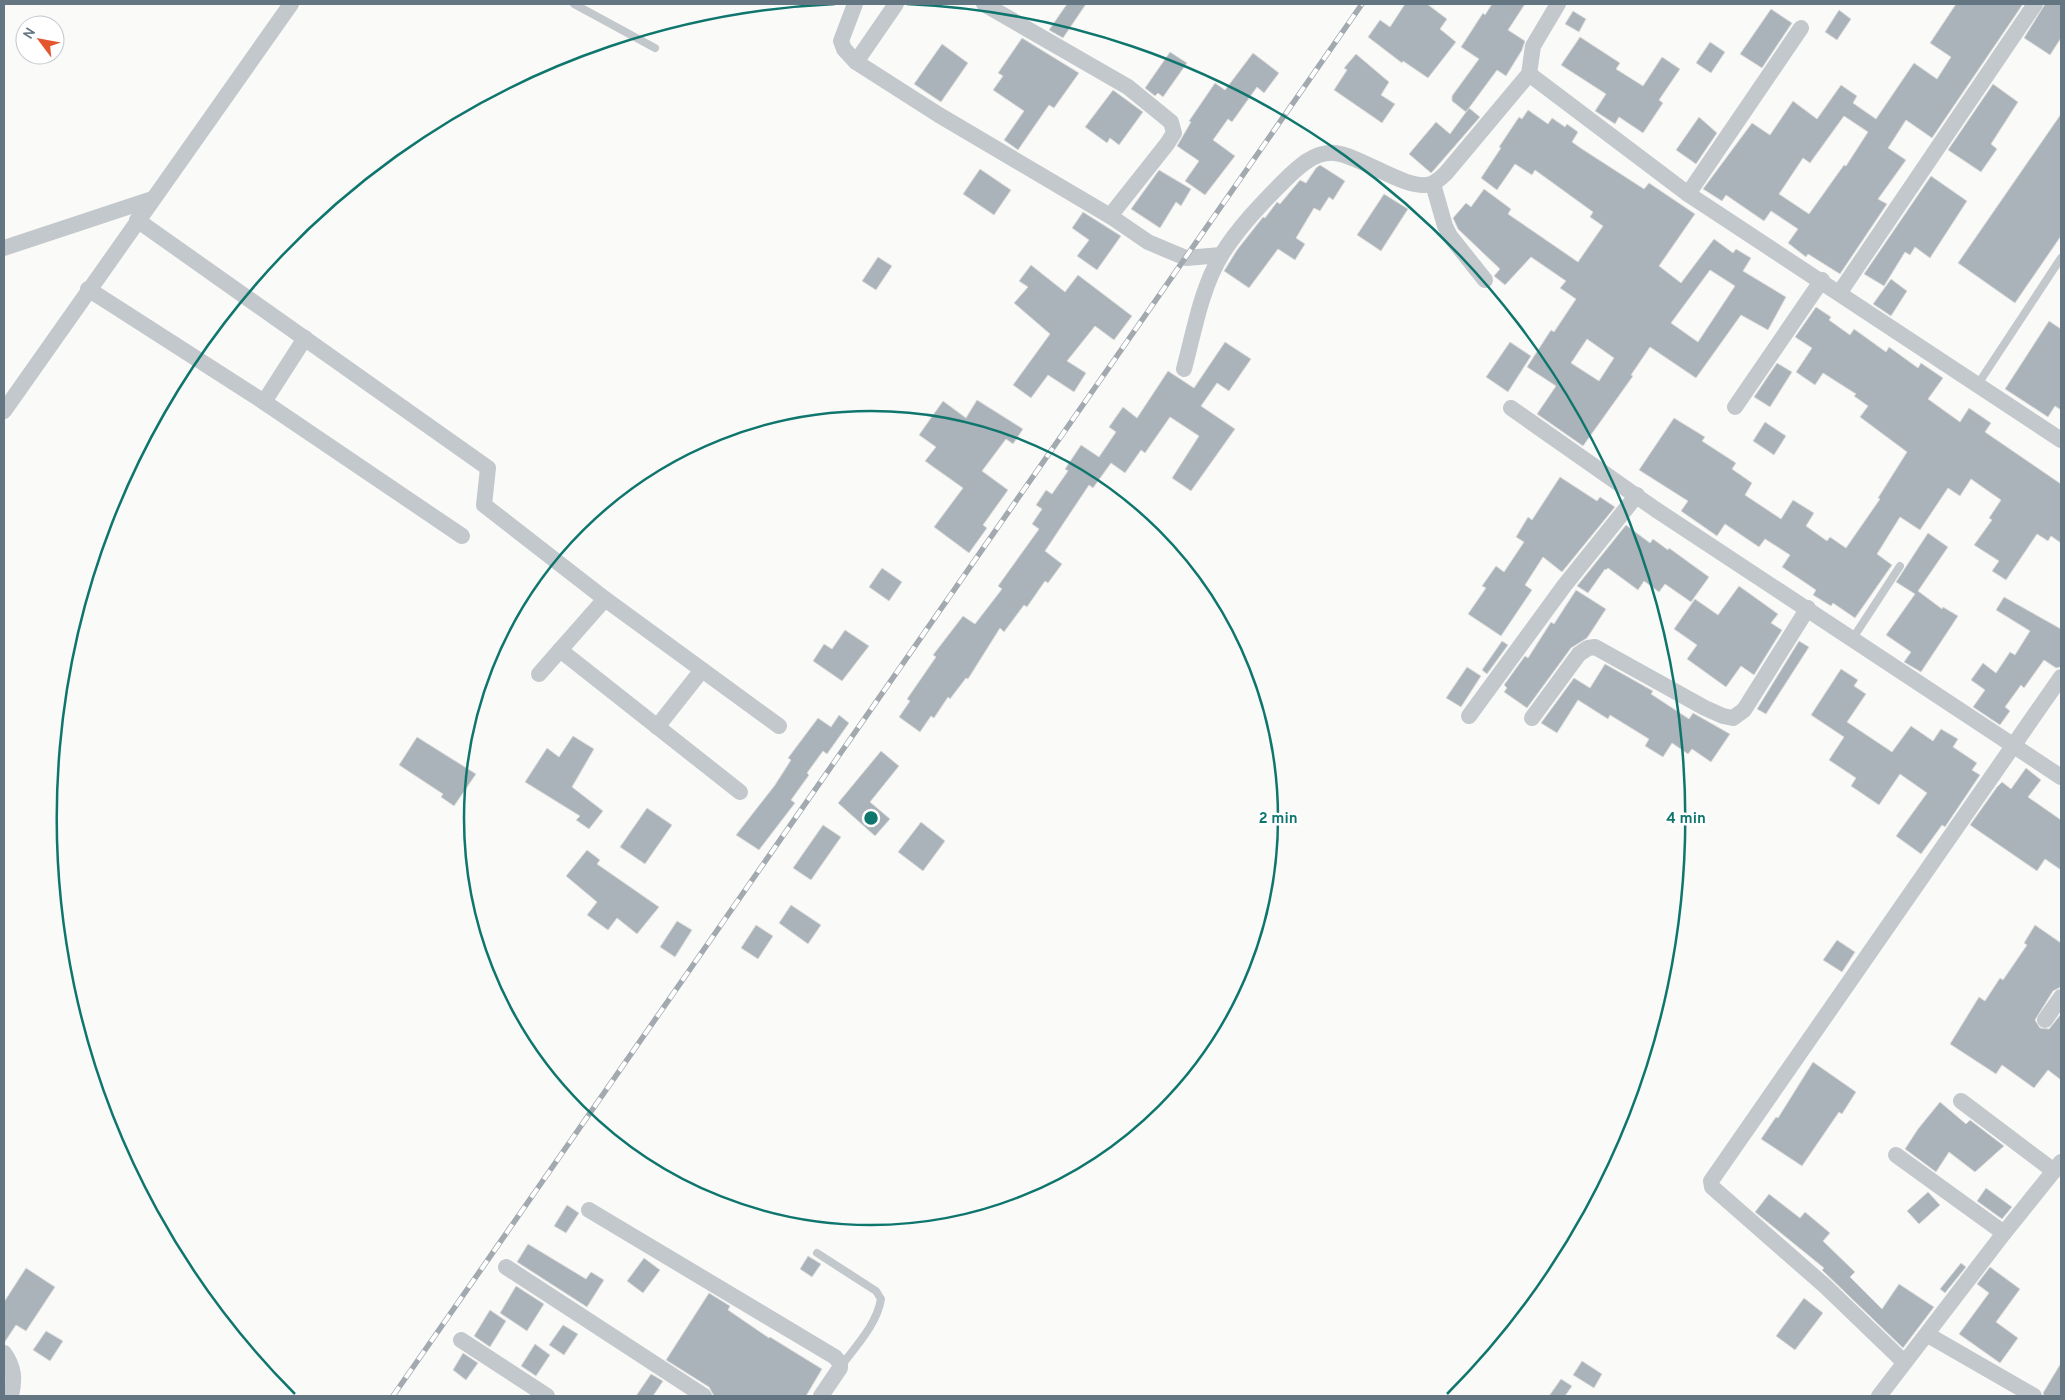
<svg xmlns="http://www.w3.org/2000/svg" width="2065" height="1400" font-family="Overpass,sans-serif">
<rect width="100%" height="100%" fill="#fafaf8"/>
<!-- building -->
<g fill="#aab3b9" stroke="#dcdcda" fill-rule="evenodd">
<path d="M1067,4H1086L1063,38L1049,30Z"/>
<path d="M1405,4H1427L1447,19L1440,29L1456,42L1428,78L1403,61L1402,63L1368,37L1380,20L1390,27Z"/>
<path d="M1492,4H1525L1508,30L1525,41L1522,50L1506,76L1497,70L1466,112L1452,101V96L1479,59L1461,47L1483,13L1485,15Z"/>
<path d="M1956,4H2023L1932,138L1906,120L1888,148L1906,160L1878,199L1887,204L1840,274L1808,254L1806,257L1788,243L1798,229L1771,211L1764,221L1726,195L1722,201L1703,189L1752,123L1770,135L1793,101L1817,119L1841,85L1857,96L1853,103L1876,119L1914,63L1937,79L1951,57L1930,43ZM1844,116L1868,132L1846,166L1844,165L1809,214L1779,194L1803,158L1810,163Z"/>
<path d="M2045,4H2061V38L2050,55L2024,38Z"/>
<path d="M1771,9L1792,23L1762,68L1740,54Z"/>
<path d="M1839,10L1851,19L1837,40L1825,32Z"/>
<path d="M1573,11L1586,19L1579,32L1565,24Z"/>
<path d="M1580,37L1620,63L1616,69L1643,86L1662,57L1680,69L1659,100L1663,103L1643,133L1619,117L1615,124L1595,111L1606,94L1561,65Z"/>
<path d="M1022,38L1079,73L1054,108L1049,105L1018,150L1004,140L1024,111L993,90L1003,76L998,73Z"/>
<path d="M1710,42L1725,52L1711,73L1696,63Z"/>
<path d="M942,44L968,63L941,102L914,84Z"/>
<path d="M1170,52L1187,63L1163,97L1158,93L1155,96L1145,88Z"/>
<path d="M1253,53L1279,73L1264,93L1257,87L1232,122L1228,119L1213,140L1235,156L1205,195L1185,181L1199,161L1177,146L1191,122L1189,121L1215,83L1225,90Z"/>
<path d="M1356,54L1389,82L1381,95L1395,104L1382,123L1334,90L1347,70L1344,68Z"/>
<path d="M1993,84L2018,102L1991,144L1997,149L1981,172L1948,150Z"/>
<path d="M1113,90L1143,112L1119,145L1110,138L1107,143L1085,127Z"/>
<path d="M1469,108L1480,117L1433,171L1431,173L1409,154L1436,122L1450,134Z"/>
<path d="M1528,110L1548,124L1552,118L1565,127L1567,124L1578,132L1572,142L1582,149L1644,189L1649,183L1695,214L1659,266L1681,283L1714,239L1733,253L1736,249L1751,258L1743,271L1786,297L1768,330L1741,315L1696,378L1650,347L1631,375L1633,376L1583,446L1537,414L1556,386L1527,367L1551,330L1554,332L1576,299L1560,288L1566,281L1531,257L1505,285L1494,276L1500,269L1458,229L1453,218L1466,203L1471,207L1484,189L1511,209L1508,214L1578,262L1603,226L1590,217L1593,212L1535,170L1532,175L1515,164L1497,190L1481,178L1501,148L1499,147L1519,117L1522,119ZM1710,270L1735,286L1698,342L1671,323ZM1587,339L1614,358L1599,381L1571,363Z"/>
<path d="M2061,114V236L2015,303L1958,263Z"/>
<path d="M1699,117L1717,133L1696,164L1676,150Z"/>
<path d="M1320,165L1345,181L1333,200L1329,197L1320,211L1314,208L1296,238L1305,244L1295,260L1278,249L1249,288L1224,271L1237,250L1263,217L1265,218L1277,202L1280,204L1300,180L1306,183L1316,168Z"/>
<path d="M980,169L1011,190L994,215L963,194Z"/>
<path d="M1159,170L1191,189L1181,206L1176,202L1160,228L1131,209Z"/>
<path d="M1931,176L1967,201L1930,258L1915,247L1910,255L1905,252L1884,286L1864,274Z"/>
<path d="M1384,194L1408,209L1381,251L1357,235Z"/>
<path d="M1083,212L1121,236L1097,270L1077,256L1089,240L1072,228Z"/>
<path d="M878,257L892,266L876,290L862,281Z"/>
<path d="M1031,265L1065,292L1078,275L1132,316L1114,340L1095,326L1067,361L1086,373L1074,392L1048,375L1031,398L1013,385L1050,334L1014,303L1028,287L1019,281Z"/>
<path d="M1891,279L1907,291L1891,316L1873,304Z"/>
<path d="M1816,307L1831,317L1829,320L1850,335L1854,329L1886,352L1889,347L1918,368L1921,363L1943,378L1928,399L1960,422L1969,408L1991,423L1985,432L2061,484V543L2051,536L2048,541L2037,534L2006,580L1992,571L1999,561L1974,545L1992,520L1989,518L2001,500L1971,479L1960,496L1948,488L1920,530L1900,517L1877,554L1892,565L1855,618L1833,603L1831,606L1813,595L1816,590L1782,567L1790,555L1765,539L1759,547L1725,524L1717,536L1681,511L1688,501L1639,470L1674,418L1705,437L1702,441L1736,463L1732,469L1752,483L1745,495L1781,519L1793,500L1814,513L1806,526L1827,541L1830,537L1846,548L1880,499L1878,498L1907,452L1860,417L1868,406L1854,396L1856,394L1823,373L1815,385L1796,372L1812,348L1795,337Z"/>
<path d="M2049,321L2061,329V410L2055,406L2048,417L2005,389Z"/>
<path d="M1225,342L1251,359L1229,391L1217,383L1201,406L1235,429L1191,491L1172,478L1199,436L1170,417L1145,453L1141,450L1125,473L1111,463L1093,488L1089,485L1045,551L1062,564L1048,583L1045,581L1027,607L1024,605L1004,632L1000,628L968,679L966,678L950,699L948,697L934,718L931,716L920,732L899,717L910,701L907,699L936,657L933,655L963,616L975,624L1002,589L998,586L1039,529L1032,524L1042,509L1036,505L1046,490L1052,494L1068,471L1065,469L1081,445L1099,457L1116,432L1109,427L1123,407L1137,418L1168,371L1194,388Z"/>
<path d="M1510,342L1531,356L1508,392L1486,377Z"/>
<path d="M1777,363L1792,372L1770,407L1754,397Z"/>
<path d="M977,400L1023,429L1013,444L1006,439L982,471L1008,490L983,525L987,528L969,553L934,527L963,488L925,461L936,447L919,435L943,401L966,418Z"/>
<path d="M1765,422L1786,436L1774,455L1753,441Z"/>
<path d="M1560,477L1597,501L1600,497L1615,507L1562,572L1543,557L1525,585L1532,590L1501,636L1468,614L1486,588L1482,586L1496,566L1504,572L1524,542L1516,537L1528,517L1532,520Z"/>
<path d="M1626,525L1650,543L1653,539L1668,550L1669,548L1709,577L1691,602L1665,584L1659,592L1644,581L1638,590L1608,568L1606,570L1605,569L1588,593L1577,586Z"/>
<path d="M1928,533L1948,547L1918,591L1942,609L1943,607L1958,616L1921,672L1904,662L1911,652L1886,635L1915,594L1896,582Z"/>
<path d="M882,568L902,582L889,601L869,587Z"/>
<path d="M1739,586L1778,614L1771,623L1782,630L1754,675L1741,666L1726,687L1687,659L1697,645L1674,629L1695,599L1718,615Z"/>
<path d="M1576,590L1606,609L1587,638L1571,648L1527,708L1504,692L1507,688L1504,685L1525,656L1528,658L1551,622L1554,624Z"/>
<path d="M2004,597L2061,629V667L2056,668L2044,660L2024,688L2021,685L2005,707L2010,711L2000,725L1973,707L1985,690L1971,680L1983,663L1996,673L2010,652L2015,655L2030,631L1996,610Z"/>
<path d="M845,630L869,646L842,681L813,661L824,644L832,649Z"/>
<path d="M1502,641L1508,645L1487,674L1482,670Z"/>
<path d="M1799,641L1809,647L1766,714L1757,709Z"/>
<path d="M1605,664L1653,691L1651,694L1689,719L1693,713L1730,734L1711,762L1692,749L1688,754L1672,743L1663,757L1645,746L1649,739L1610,715L1608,719L1578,700L1557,733L1541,723L1574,678L1590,688Z"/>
<path d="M1467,667L1481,676L1461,707L1446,698Z"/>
<path d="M1841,669L1858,680L1854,686L1866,694L1847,722L1892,752L1911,726L1933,741L1941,729L1958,739L1953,747L1977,763L1972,770L1980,775L1945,827L1942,825L1921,854L1896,836L1927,793L1900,774L1879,805L1851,786L1856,778L1829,760L1844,737L1811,715Z"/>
<path d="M839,715L849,723L827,754L823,751L807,773L809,775L791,800L795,803L759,850L736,835L775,785L791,760L788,758L818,718L831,727Z"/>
<path d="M573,736L594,749L572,787L603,811L589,829L576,820L580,816L525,782L547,748L559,757Z"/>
<path d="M417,737L476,774L454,806L441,797L443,794L399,765Z"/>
<path d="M881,751L899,766L870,802L890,819L875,836L838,803Z"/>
<path d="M2026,768L2041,780L2028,797L2061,820V870L2045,859L2037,871L1970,825L1997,787L2002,782L2011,789Z"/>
<path d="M647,808L672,825L645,864L620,847Z"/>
<path d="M921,822L945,841L923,871L898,852Z"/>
<path d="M823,825L841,837L811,880L793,868Z"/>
<path d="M587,850L600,860L597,864L659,907L637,934L617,918L608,930L587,915L597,902L566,876Z"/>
<path d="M791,905L821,925L808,944L779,923Z"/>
<path d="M677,921L692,930L675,957L660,947Z"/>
<path d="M756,925L773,936L758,959L741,948Z"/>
<path d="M2035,925L2061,943V987L2053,991L2035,1020L2040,1028L2049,1029L2061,1014V1080L2048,1070L2034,1088L2002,1065L1996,1074L1950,1044L1979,997L1985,1001L2000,978L2003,980L2027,945L2024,943Z"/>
<path d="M1837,940L1855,952L1842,972L1823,960Z"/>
<path d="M1813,1062L1856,1092L1842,1114L1839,1112L1802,1166L1761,1139L1776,1117L1778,1118Z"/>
<path d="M1940,1102L1966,1124L1970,1120L2004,1146L1975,1172L1949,1152L1936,1172L1905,1149L1918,1129Z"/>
<path d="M1986,1188L2012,1207L2002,1219L1977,1201Z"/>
<path d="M1928,1192L1940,1205L1919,1224L1907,1211Z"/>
<path d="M1769,1194L1800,1218L1805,1212L1830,1233L1823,1241L1855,1272L1850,1277L1882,1309L1899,1284L1934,1307L1903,1348L1822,1270L1824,1268L1755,1212Z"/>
<path d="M567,1205L579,1213L566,1233L554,1226Z"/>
<path d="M528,1244L586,1279L591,1272L604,1280L587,1307L517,1262Z"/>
<path d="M808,1256L821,1264L812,1277L800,1269Z"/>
<path d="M644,1258L660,1270L643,1293L627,1281Z"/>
<path d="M1961,1263L1966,1267L1945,1293L1940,1289Z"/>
<path d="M1990,1267L2020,1289L1996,1322L2018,1338L2000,1363L1959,1334L1989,1293L1977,1284Z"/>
<path d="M26,1268L55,1287L26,1331L16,1325L4,1343V1302Z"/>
<path d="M516,1286L544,1304L527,1331L500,1313Z"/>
<path d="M709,1293L730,1306L728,1310L769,1338L770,1337L822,1369L806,1396H714L709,1387L666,1360Z"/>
<path d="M1804,1298L1823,1313L1795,1350L1776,1336Z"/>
<path d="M490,1310L506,1321L490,1347L474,1336Z"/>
<path d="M563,1325L578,1334L564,1355L549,1345Z"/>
<path d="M46,1331L63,1341L50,1361L33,1350Z"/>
<path d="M535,1344L550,1355L536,1376L521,1366Z"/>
<path d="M463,1353L478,1363L466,1380L453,1370Z"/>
<path d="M1582,1361L1602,1374L1594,1388L1573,1375Z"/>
<path d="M2061,1363V1396H2044L2043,1393Z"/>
<path d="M651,1374L663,1381L653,1396H636Z"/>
<path d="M1561,1379L1572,1386L1565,1396H1549Z"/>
</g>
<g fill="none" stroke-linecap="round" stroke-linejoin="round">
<!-- service -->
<g stroke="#c3c8cc" stroke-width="8">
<path d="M574,4L655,48"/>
<path d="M1978,384L2061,258"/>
<path d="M1853,638L1900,566"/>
<path d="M817,1253L876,1291L881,1299C877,1324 856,1346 841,1366"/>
</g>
<!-- minor -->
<g stroke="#c3c8cc" stroke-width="16">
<path d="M855,4L841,41L844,49L856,62L939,115L1110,216L1148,242L1186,258L1221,255"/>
<path d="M984,4L1128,87L1171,122L1174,133L1167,144L1110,216"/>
<path d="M856,62L896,4"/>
<path d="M1529,74L1688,194L2061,440"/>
<path d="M1433,184L1445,226L1450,236L1485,280"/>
<path d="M1688,194L1801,28"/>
<path d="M137,220L488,468L484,505L605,599L539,674"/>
<path d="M4,248L152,199"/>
<path d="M88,289L264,402L462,536"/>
<path d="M1840,292L2035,4"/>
<path d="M1184,369C1194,332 1201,288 1222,254C1239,227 1261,204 1283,182C1297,168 1314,151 1335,153C1362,156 1408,192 1431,184C1437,182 1442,177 1446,173L1529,74L1533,46L1558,4"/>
<path d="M264,402L305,338"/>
<path d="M1735,407L1822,280"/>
<path d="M1511,408L1655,509L2061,777"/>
<path d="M4,411L291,4"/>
<path d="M605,599L779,726"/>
<path d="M560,650L740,792"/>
<path d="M1469,716L1564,586L1637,495"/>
<path d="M1532,718L1579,654L1588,648L1595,647L1705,708L1723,716L1733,718L1744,710L1808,608"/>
<path d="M657,727L702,670"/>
<path d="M2045,1020L2061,997"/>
<path d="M1961,1101L2054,1171"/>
<path d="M1896,1155L2004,1233"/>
<path d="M589,1210L835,1357L840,1363V1368L821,1396"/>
<path d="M506,1267L704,1396"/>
<path d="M1928,1335L2034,1396"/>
<path d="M461,1340L547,1396"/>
<path d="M4,1353C14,1367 15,1379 11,1396"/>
<path d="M1904,1362L1825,1286L1712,1187L1711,1181L2061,677"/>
<path d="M1879,1396L2004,1233L2061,1162"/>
</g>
<!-- rail casing -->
<g stroke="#a2aab0" stroke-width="5.5">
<path id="rail" d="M393,1396L1362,4"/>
</g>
<!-- rail -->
<use href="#rail" stroke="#fff" stroke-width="4" stroke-dasharray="11" stroke-linecap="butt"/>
</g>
<!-- distance rings -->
<g fill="none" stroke="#0f766e" stroke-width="2.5">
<circle cx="871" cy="818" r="407"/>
<path d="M295 1394A815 815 0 0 1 835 4M907 4A815 815 0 0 1 1447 1394"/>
</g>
<circle cx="871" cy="818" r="8" fill="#0f766e" stroke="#fff" stroke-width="2.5"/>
<g font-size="15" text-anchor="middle" font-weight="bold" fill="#0f766e" stroke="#fff" stroke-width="5" stroke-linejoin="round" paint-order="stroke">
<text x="1278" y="823">2 min</text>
<text x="1686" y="823">4 min</text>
</g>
<!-- border -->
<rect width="2065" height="1400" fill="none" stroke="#657683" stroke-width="10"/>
<!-- north arrow -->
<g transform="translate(40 40) rotate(302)"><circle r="24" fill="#ffffff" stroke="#c1c8cd"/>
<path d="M0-4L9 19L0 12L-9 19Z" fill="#e4572e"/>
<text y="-8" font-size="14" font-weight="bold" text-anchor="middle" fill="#657683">N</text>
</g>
</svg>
